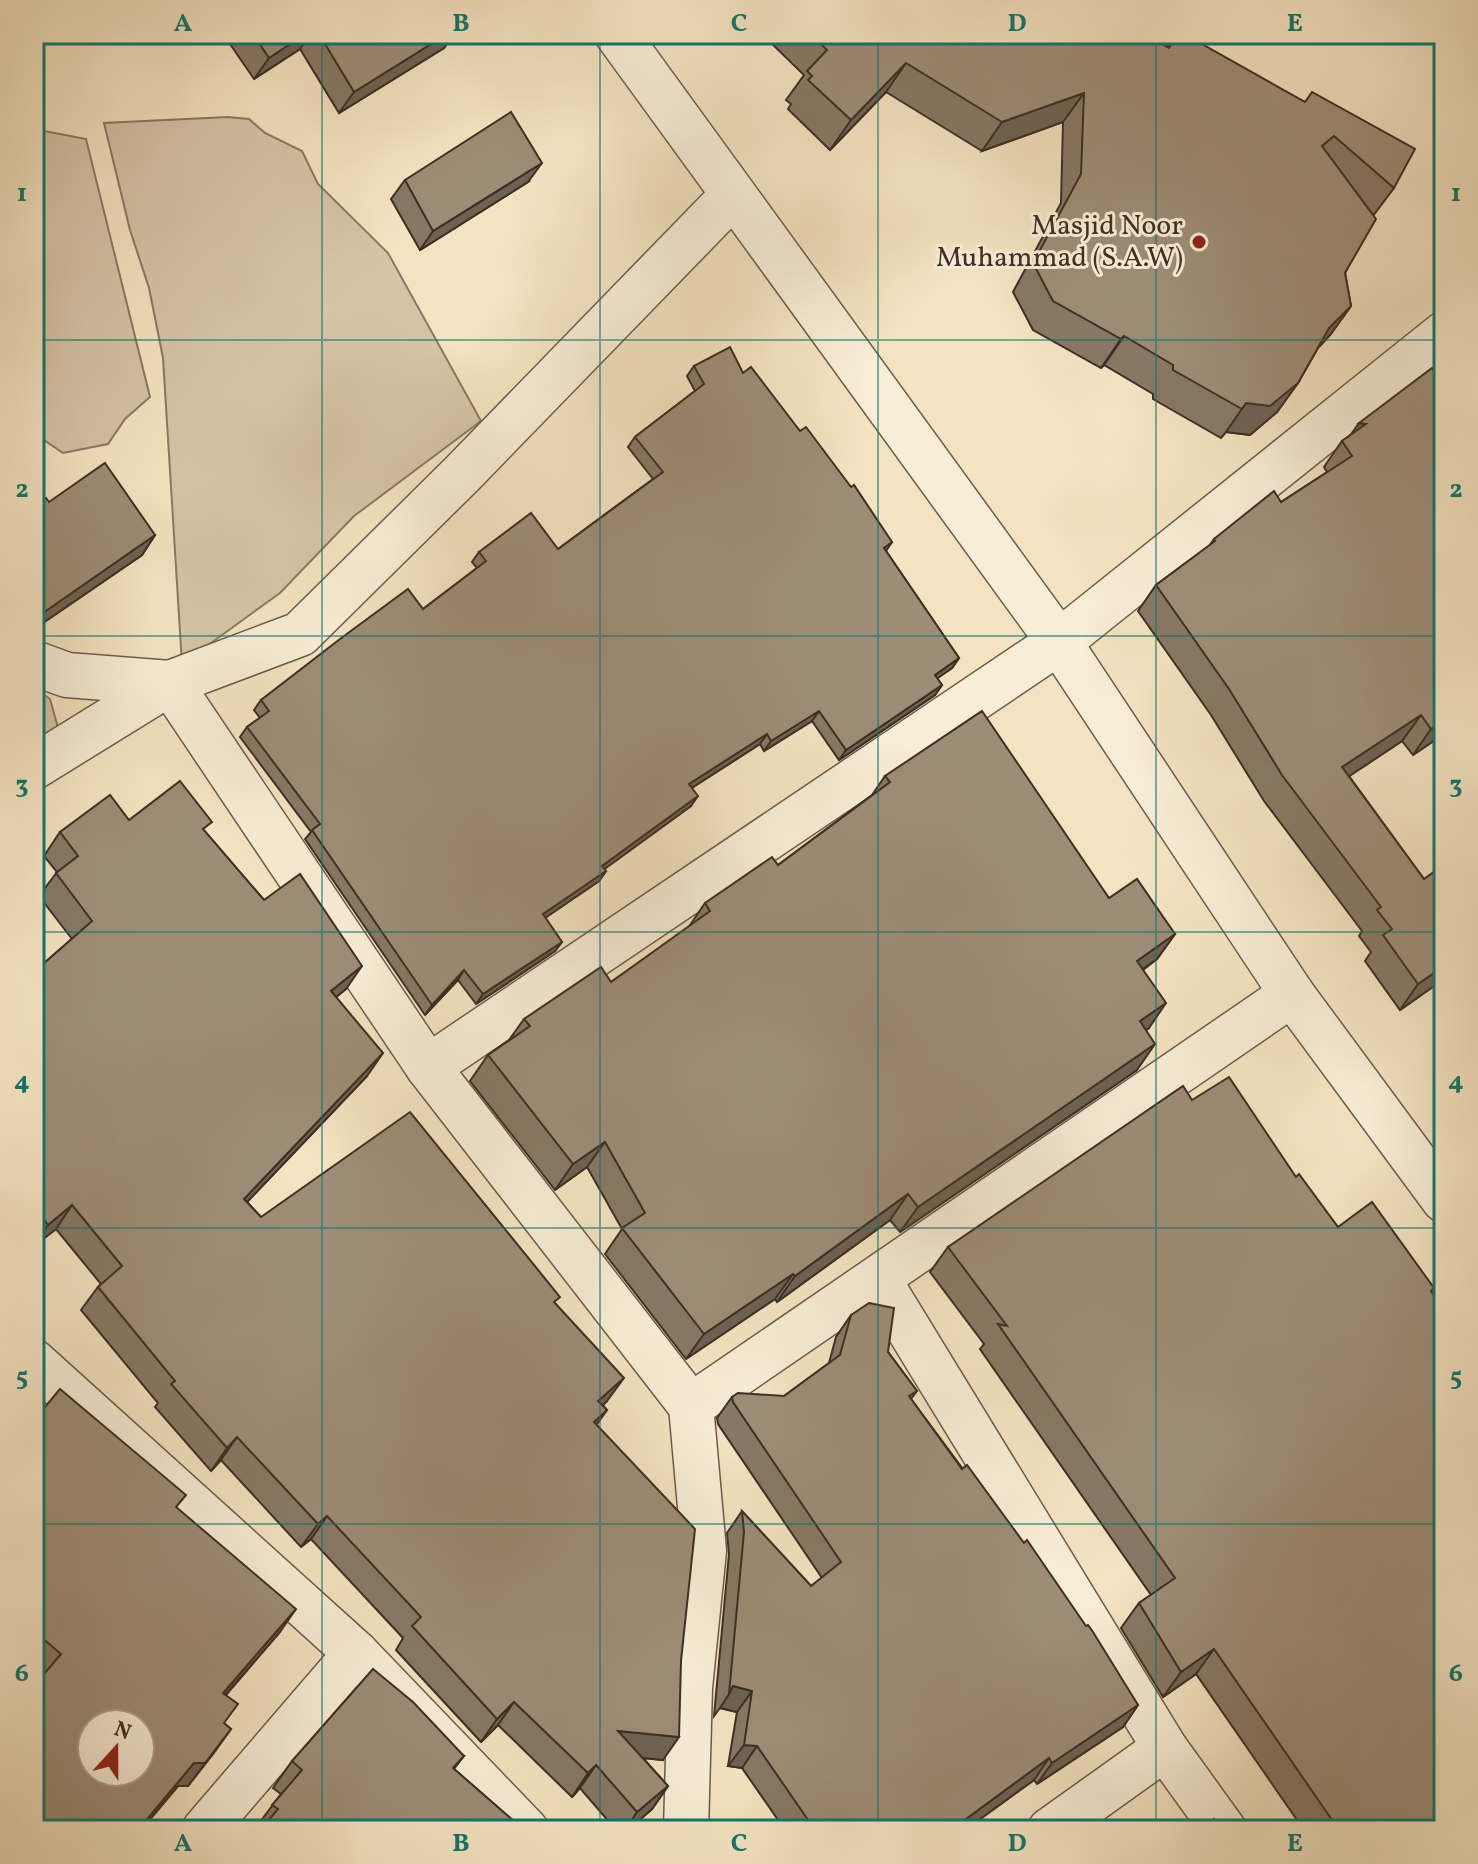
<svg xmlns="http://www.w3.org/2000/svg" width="1478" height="1864" font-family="Vollkorn,serif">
<rect width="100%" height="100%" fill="#f4e3c1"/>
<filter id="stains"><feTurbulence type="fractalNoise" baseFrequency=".0025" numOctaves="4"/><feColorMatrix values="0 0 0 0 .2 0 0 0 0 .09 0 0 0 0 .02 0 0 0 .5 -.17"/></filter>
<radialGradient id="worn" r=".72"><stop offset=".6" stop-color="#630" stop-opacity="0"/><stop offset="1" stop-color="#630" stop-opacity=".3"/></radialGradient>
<!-- green -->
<g fill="#d5c4a6" stroke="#8a7965" stroke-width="2">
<path d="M228,117L249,119L265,133L302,151L318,184L388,253L481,421L354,516L280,593L182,664L163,358L149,288L130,230L104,123Z"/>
<path d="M34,129L86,139L150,397L125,419L108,444L63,453L41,438L34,426Z"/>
<path d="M34,688L50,699L60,735L34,757Z"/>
</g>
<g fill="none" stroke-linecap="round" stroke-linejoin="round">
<!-- street casing -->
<g stroke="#6c5b4b" stroke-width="47">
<g id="street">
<path d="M617,34L1059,642L1292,994L1444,1200"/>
<path d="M34,663L67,675L170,683"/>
<path d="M170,683L428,1067L691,1406L704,1551L690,1687L686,1830"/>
<path d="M34,767L170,683L300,634L462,474L733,195"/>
<path d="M428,1067L1059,642L1444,334"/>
<path d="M878,1279L1165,1748L1224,1830"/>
<path d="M34,1362L356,1653L526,1830"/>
<path d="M691,1406L1292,994"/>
<path d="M204,1830L356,1653"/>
<path d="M1050,1830L1165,1748"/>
</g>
</g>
<!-- street -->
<use href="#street" stroke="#f8edd7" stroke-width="44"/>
</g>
<!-- wall -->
<g fill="#877865" stroke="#3e2e24" stroke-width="2">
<path d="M237,34H454L444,48L339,113L300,49L254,79L230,44Z"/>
<path d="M762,34H1144L1167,47L1177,34L1305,102L1394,188L1373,216L1345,273L1351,306L1330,335L1318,348L1298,383L1277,412L1250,435L1226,432L1221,438L1153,399V394L1104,365L1101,368L1033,330L1013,292L1061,203L1063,122L982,151L886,92L830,150L788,109L791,104L786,100L804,75Z"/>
<path d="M1423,34H1444V52Z"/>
<path d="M405,180L528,182L420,250L391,199Z"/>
<path d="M694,366L743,373L800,431L892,542L886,551L959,658L952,668L937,678L942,685L935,695L839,760L812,721L764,751L760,744L692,788L691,806L604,869L606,871L599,881L545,918L562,942L555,951L476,1004L458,980L425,1015L305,839L311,832L240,737L247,727L260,718L254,710L261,700L423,609L477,568L472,562L479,552L558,549L653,479L628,447L635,437L695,391L687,376Z"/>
<path d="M1437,376L1444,734L1413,755L1402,741L1349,776L1424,879L1444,865V979L1400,1010L1365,961L1371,952L1359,936L1362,931L1264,801L1211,715L1138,611L1156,585L1209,546L1214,539L1281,502L1327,472L1324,467L1342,441Z"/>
<path d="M49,502L155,535L142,555L34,629V506Z"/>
<path d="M885,776L1175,934L1157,959L1143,970L1149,1028L1146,1030L1137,1070L900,1232L890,1220L777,1302L775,1299L686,1359L605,1254L622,1229L587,1167L555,1190L470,1081L488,1055L509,1040L524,1019L611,982L688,928L705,903L778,865L872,795Z"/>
<path d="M129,820L205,832L264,900L346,989L336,997L367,1076L247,1202L261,1217L556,1304L607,1401L603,1405L607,1410L596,1424L663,1760L643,1758L668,1786L652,1809L628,1830H616L580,1788L572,1797L498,1725L481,1742L396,1650L403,1638L311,1539L301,1547L221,1460L211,1471L155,1407L158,1403L81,1310L98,1287L101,1284L56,1229L34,1246V972L72,939L39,896L57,872L44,856L60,832Z"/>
<path d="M1192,1100L1296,1177L1338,1227L1434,1288L1431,1292L1444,1830H1304L1196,1674L1163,1697L1121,1628L1139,1603L1151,1595L980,1349L984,1344L930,1272L948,1247Z"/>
<path d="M851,1315L888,1352L917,1391L911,1399L1138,1705L1123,1727L1037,1784L1034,1780L965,1830H785L742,1768L728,1766L737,1712L720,1708L714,1716L729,1554L727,1533L742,1511L811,1586L822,1578L718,1424L717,1418L732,1397L784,1396L829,1363L836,1337Z"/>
<path d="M34,1408L177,1508L280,1632L226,1695L224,1724L231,1729L214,1753L188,1786H178L141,1830H34L43,1676L34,1669Z"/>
<path d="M464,1756L454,1769L524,1830H254L281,1794L273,1788L292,1761Z"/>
</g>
<!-- shaded-wall -->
<g fill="#6e6253" stroke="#3e2e24" stroke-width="2">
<path d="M305,34H310L300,49L254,79L269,58Z"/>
<path d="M447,34H454L444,48L339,113L354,92Z"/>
<path d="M906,63L886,92L830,150L851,120Z"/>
<path d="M1084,93L1063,122L982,151L1002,122Z"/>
<path d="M542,163L528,182L420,250L433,231Z"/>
<path d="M1351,306L1330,335L1309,357L1329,328Z"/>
<path d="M1124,336L1104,365L1101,368L1121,339Z"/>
<path d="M1298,383L1277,412L1250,435L1226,432L1246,403Z"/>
<path d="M1359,423L1366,424L1344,444Z"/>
<path d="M155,535L142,555L34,629V623L40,615Z"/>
<path d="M959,658L952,668L928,685L935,675Z"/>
<path d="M942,685L935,695L839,760L846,750Z"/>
<path d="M819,711L812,721L764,751L771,741Z"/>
<path d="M1421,715L1402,741L1324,793L1342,767Z"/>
<path d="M1444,720V734L1413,755L1431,729Z"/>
<path d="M767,734L760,744L682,794L689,784Z"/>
<path d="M698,796L691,806L595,876L602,866Z"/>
<path d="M606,871L599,881L536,924L543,914Z"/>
<path d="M1175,934L1157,959L1119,986L1137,961Z"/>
<path d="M562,942L555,951L476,1004L483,994Z"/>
<path d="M362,966L346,989L315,1014L331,991Z"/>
<path d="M1444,966V979L1400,1010L1418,984Z"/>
<path d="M464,970L458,980L425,1015L432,1005Z"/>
<path d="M1166,1003L1149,1028L1122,1047L1140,1021Z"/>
<path d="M1155,1044L1137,1070L900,1232L918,1207Z"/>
<path d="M383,1053L367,1076L228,1222L244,1199Z"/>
<path d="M605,1142L587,1167L555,1190L573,1164Z"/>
<path d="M908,1194L890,1220L777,1302L795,1276Z"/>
<path d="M72,1205L56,1229L34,1246L48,1225Z"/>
<path d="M793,1274L775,1299L686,1359L704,1334Z"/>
<path d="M624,1378L607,1401L582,1424L598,1401Z"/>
<path d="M607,1410L591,1433L594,1422Z"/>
<path d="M237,1437L221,1460L211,1471L227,1448Z"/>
<path d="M327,1516L311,1539L301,1547L318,1524Z"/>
<path d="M296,1609L280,1632L207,1716L223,1693Z"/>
<path d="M1214,1649L1196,1674L1163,1697L1181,1672Z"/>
<path d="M733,1686L752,1691L737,1712L720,1708L729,1694Z"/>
<path d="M514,1702L498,1725L481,1742L497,1719Z"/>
<path d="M1138,1705L1123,1727L1037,1784L1052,1763Z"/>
<path d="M231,1729L188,1786H178L141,1830H138L194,1763Z"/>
<path d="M618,1731L679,1737L663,1760L602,1754Z"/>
<path d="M744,1745L757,1746L742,1768L728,1766Z"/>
<path d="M1049,1758L1034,1780L965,1830H951Z"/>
<path d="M596,1765L580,1788L572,1797L588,1773Z"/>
<path d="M668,1786L652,1809L628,1830H625L637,1812Z"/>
</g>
<!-- building -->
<g fill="#9d8c76" stroke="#3e2e24" stroke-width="2" fill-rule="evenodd">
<path d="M253,34H305L269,58Z"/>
<path d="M319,34H447L354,92Z"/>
<path d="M811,34H1144L1169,48L1177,34H1184L1305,102L1312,92L1415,149L1394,188L1334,136L1322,146L1376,219L1345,273L1351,306L1329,328L1298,383L1270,406L1246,403L1242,409L1173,370V365L1124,336L1121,339L1053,301L1033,263L1081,174L1084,93L1002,122L906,63L851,120L808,80L812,76L807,71L827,50Z"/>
<path d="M511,112L542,163L433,231L405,180Z"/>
<path d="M730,347L743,373L751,367L800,431L806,427L851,487L854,485L892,542L884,548L959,658L935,675L942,685L846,750L819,711L771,741L767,734L689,784L698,796L602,866L606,871L543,914L562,942L483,994L464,970L432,1005L312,830L320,824L247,727L269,711L261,700L340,639L408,589L423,609L486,561L479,552L531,513L558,549L663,472L635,437L704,384L694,366Z"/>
<path d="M1432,368L1437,376L1444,371V720L1431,729L1421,715L1342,767L1424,879L1444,865V966L1418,984L1383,935L1392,929L1377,910L1381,907L1282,775L1229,689L1156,585L1215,541L1214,539L1274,491L1281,502L1352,456L1342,441L1366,424L1359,423Z"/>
<path d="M105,463L155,535L40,615L34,607V506L46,498L49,502Z"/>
<path d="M982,711L1109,898L1137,879L1175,934L1137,961L1166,1003L1140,1021L1155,1044L918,1207L908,1194L795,1276L793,1274L704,1334L622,1228L645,1213L605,1142L573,1164L488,1055L530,1026L524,1019L601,967L611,982L710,911L705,903L772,857L778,865L890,782L885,776Z"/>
<path d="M180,781L212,822L203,829L264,900L300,874L362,966L331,991L383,1053L244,1199L261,1217L410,1112L560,1297L554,1302L624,1378L598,1401L607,1410L594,1422L695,1529L681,1661L679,1737L618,1731L668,1786L637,1812L596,1765L588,1773L514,1702L497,1719L412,1626L421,1617L327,1516L318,1524L237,1437L227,1448L171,1384L175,1381L98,1287L122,1266L72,1205L48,1225L34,1206V972L92,921L56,873L78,856L60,832L110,795L129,820Z"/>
<path d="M1229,1077L1296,1177L1299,1174L1338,1227L1372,1202L1434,1288L1431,1291L1444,1310V1830H1339L1214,1649L1181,1672L1139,1603L1175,1578L998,1324L1007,1326L948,1247L1183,1086L1192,1100Z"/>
<path d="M869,1303L894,1308L888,1352L917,1391L909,1396L962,1469L967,1465L1024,1543L1027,1540L1086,1626L1088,1625L1093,1632L1138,1705L1052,1763L1049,1758L951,1830H920L913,1822L901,1830H815L757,1746L744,1745L752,1691L733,1686L729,1694L744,1532L742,1511L811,1586L841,1562L733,1402L732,1397L738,1393L784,1396L840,1355L851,1315Z"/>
<path d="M60,1389L186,1495L176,1507L296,1609L223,1693L238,1704L224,1723L231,1729L205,1763H194L138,1830H34V1686L61,1654L34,1631V1408L40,1413ZM92,1724H140V1772H92Z"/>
<path d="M373,1669L413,1702L464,1756L453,1768L524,1830H260L278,1809L272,1805L302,1770L292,1761Z"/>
<path d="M1214,1819L1221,1830H1199Z"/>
<path d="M1125,1820L1131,1830H1111Z"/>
</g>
<!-- grid -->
<path fill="none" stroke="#0f766e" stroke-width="2" stroke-opacity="0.55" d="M322,34V1830M600,34V1830M878,34V1830M1156,34V1830M34,340H1444M34,636H1444M34,932H1444M34,1228H1444M34,1524H1444"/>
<!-- markers -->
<circle fill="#8f2418" stroke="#f8edd7" stroke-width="3" cx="1199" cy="242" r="8"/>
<g text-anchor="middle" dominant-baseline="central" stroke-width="6" stroke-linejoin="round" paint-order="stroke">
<!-- poi labels -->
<g font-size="28" fill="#3e2e24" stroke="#f8edd7" text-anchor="end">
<text x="1183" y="226">Masjid Noor<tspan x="1183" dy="32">Muhammad (S.A.W)</tspan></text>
</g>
</g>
<!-- margin -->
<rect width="1478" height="1864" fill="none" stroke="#f4e3c1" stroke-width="88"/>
<!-- north arrow -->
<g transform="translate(116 1748) rotate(21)"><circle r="38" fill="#f8edd7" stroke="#aea18f" stroke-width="2"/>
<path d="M0-6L14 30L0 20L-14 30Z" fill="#8f2418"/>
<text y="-12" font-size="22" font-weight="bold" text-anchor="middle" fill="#3e2e24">N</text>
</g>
<rect x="44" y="44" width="1390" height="1776" fill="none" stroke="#0f766e" stroke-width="3"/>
<g font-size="26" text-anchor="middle" font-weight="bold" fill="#0f766e">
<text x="183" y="31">A</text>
<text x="461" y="31">B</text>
<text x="739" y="31">C</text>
<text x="1017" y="31">D</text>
<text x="1295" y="31">E</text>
<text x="22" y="201">1</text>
<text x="1456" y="201">1</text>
<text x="22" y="497">2</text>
<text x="1456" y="497">2</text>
<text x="22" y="793">3</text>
<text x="1456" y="793">3</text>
<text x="22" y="1089">4</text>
<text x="1456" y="1089">4</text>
<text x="22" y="1385">5</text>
<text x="1456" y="1385">5</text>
<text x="22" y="1681">6</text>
<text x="1456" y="1681">6</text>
<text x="183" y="1851">A</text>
<text x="461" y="1851">B</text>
<text x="739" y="1851">C</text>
<text x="1017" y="1851">D</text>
<text x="1295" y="1851">E</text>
</g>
<rect width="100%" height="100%" filter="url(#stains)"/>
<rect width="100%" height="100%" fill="url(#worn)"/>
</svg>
